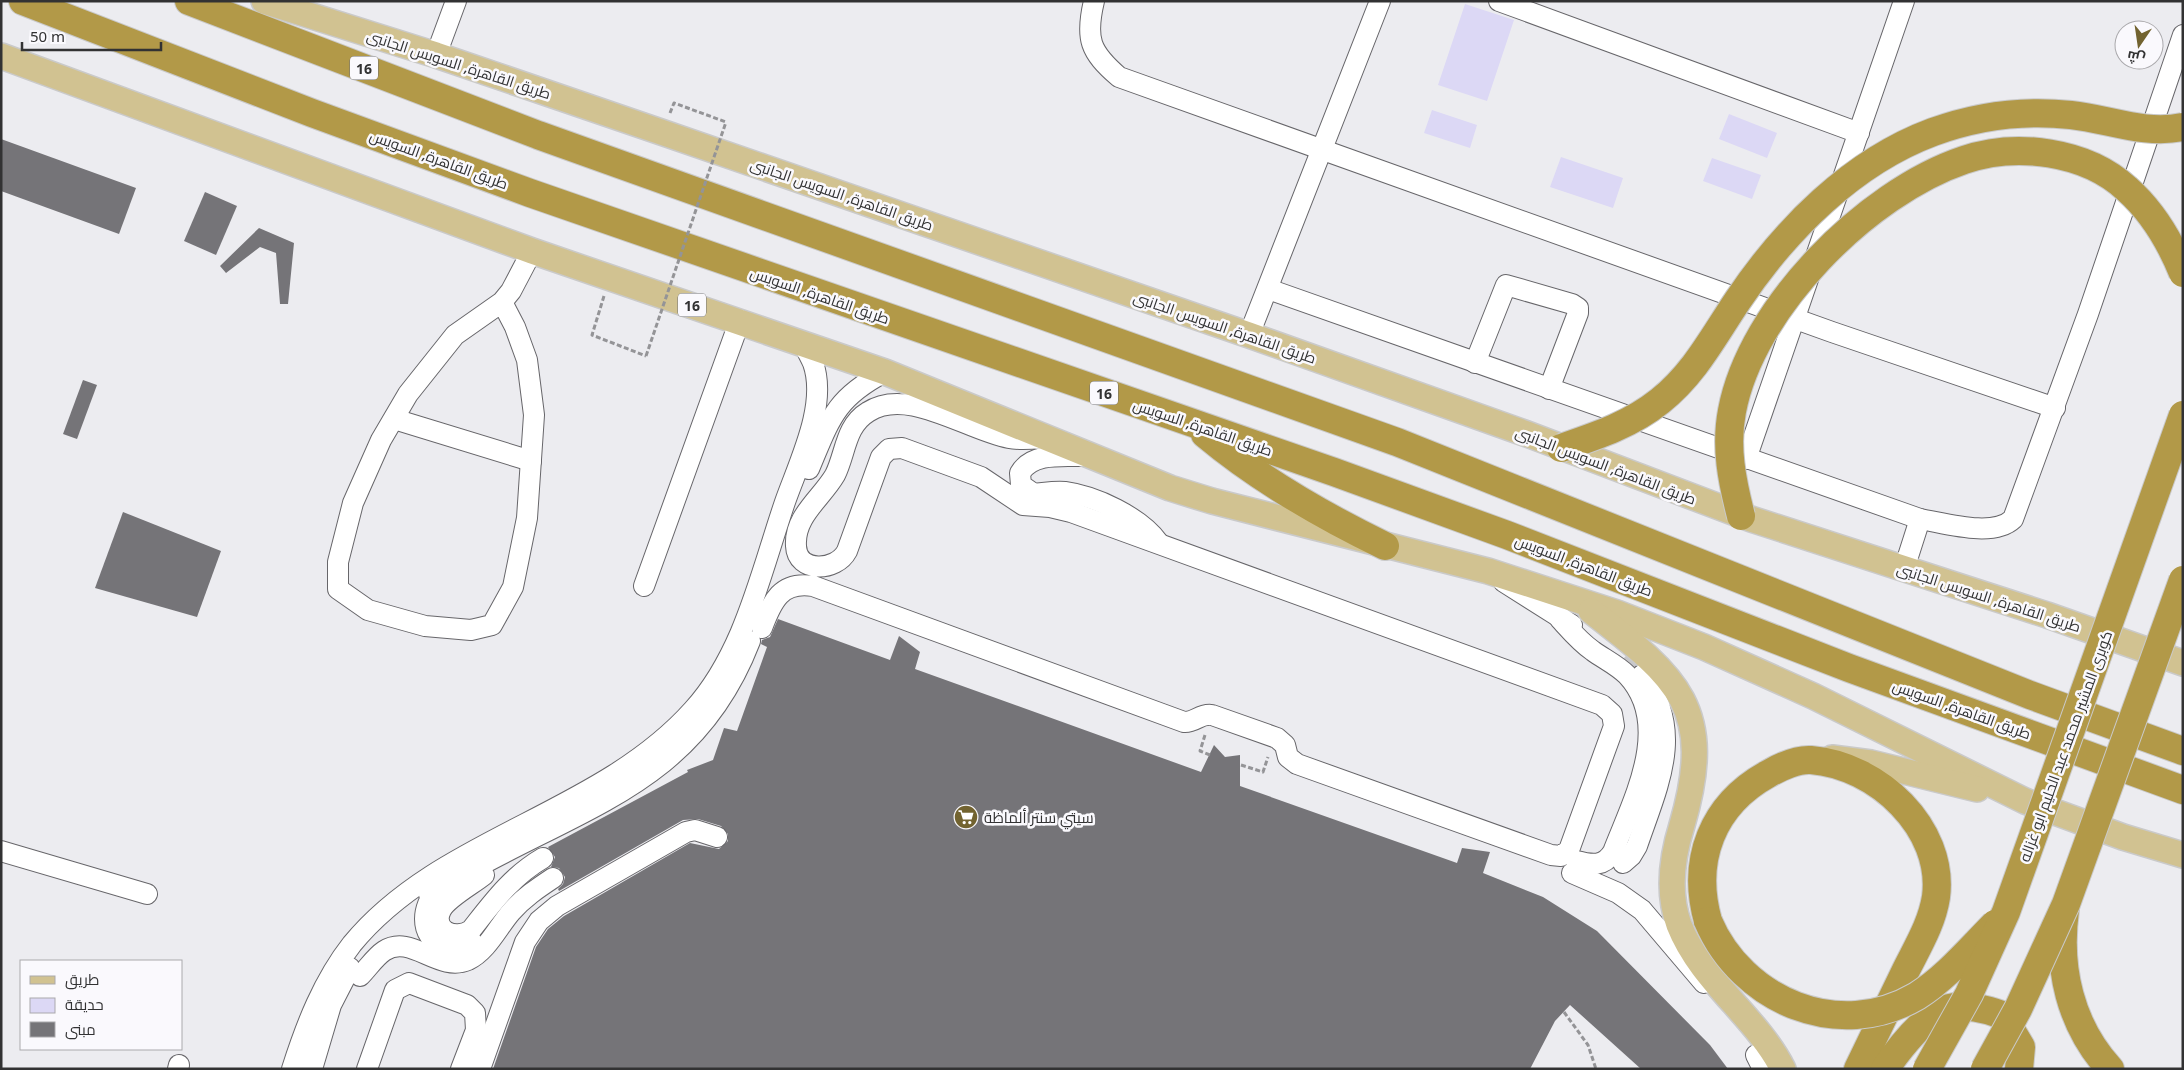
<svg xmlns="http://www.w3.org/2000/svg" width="2184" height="1070" font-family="'Noto Sans',Cairo,sans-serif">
<rect width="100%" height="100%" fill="#ececf0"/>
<!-- green -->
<g fill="#dcd8f5">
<path d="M1465,4L1514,20L1487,101L1438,85Z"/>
<path d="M1432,110L1477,125L1470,148L1424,133Z"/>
<path d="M1729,114L1777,133L1767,158L1719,139Z"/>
<path d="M1561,157L1623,178L1613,208L1550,187Z"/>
<path d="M1712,158L1761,175L1752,199L1703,181Z"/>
</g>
<!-- building -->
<g fill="#757478">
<path d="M1,139L136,188L119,234L1,191Z"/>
<path d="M205,192L237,206L216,255L184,241Z"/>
<path d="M259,228L294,243L288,304H280L276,253L260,247L226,273L220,266Z"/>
<path d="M83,380L97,385L77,439L63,434Z"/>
<path d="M123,512L221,551L197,617L95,588Z"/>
<path d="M778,619L890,660L899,636L920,652L915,669L1201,772L1214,745L1225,757L1240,755V786L1457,863L1462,848L1490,852L1483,873L1543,897L1597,931L1710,1045L1728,1069H1641L1570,1005L1555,1021L1530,1069H493L536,947L548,929L564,916L690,843L719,849L728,841V834L721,826L698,819L683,820L559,891L558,889L563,884L565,877L559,868L551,867L555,857L548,847L688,772L687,770L713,760L724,728L737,731L767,647L761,644L762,640L770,637Z"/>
</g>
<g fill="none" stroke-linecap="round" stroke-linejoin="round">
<!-- minor-tunnel -->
<path stroke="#c7c7ca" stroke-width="20" stroke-dasharray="20 10" stroke-linecap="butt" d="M1624,658L1642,675"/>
<!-- minor casing -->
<g stroke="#67666a" stroke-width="22">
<g id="minor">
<path d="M1094,1C1085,39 1090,52 1119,77L1832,332L2055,408"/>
<path d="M1499,1L1859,133"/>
<path d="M436,55L456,1"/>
<path d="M1268,289L1920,519C1945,523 1993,538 2013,519L2088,314L2183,35"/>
<path d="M502,302L515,327L527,360L534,415L527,518L513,587L492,625L471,630L425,626L368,610L338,589V562L353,503L381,440L408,394L455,335L502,302L511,291L532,251"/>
<path d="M1249,335L1380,1"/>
<path d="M1475,363L1506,285L1572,304L1578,308V313L1549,389"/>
<path d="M394,419L531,461"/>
<path d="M1088,456C1066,457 1033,451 1020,473L1021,485L1034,494C1045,493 1054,491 1065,492C1095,496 1140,517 1158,542"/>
<path d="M1746,459L1904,1"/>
<path d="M809,469C830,419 835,398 885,372"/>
<path d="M1904,569L1920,519"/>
<path d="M1504,582L1572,625"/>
<path d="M644,586L740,320"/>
<path d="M1560,619C1570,630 1580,642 1593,651C1604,659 1617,665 1627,675C1674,725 1633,800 1613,852C1604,867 1592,865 1576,861"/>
<path d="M762,628C772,601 781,581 813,586L1184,722C1195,723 1200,713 1212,715L1277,738L1285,745L1288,757L1297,764L1551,855L1561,856L1569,850L1614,726L1612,714L1602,705L1071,512L1050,507L1023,505L981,477L902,448L889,449L881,457L847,551C836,572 797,573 796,546C794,516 821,499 835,475C846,453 845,426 868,412C907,386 967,430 1009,438C1020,440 1031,439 1043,438"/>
<path d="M1,851L147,894"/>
<path d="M1623,863L1631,856L1637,846C1657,787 1686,731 1642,675"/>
<path d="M1572,873L1618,893L1642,910L1704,983"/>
<path d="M484,875C473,884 447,898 441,910C431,930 455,941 471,930C493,902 512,876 543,858"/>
<path d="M435,890C430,899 425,908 425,919C425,946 453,954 473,943"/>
<path d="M429,894C445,884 462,875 479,866C595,803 698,776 750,641"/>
<path d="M360,976C368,968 375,957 384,951C411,933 438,973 468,960C487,951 498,927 511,912C523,898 538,888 553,878"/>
<path d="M1756,1055L1763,1069"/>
<path d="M178,1069L179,1065"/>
<path d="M292,1069C306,1025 323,981 352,944C440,837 599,815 693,710C744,654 761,572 785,502C799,462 828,405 813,363C810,356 806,349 802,342"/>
<path d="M312,1069L331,1005L350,968"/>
<path d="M367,1069L395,990L409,983L467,1005L475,1013L476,1030L461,1069"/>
<path d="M480,1069L525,942L539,921L557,906L686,832L695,830L717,837"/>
</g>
</g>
<!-- major casing -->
<g stroke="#cacaca" stroke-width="28">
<g id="major">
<path d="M264,1L436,55L664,133L1249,335L1527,434L1751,519L2047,615L2183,663"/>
<path d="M1,56L532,251L885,372L1170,488L1212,501L1488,571L1617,613L1704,647L1813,696L2025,801L2123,837L2183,855"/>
<path d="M1591,611C1678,678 1716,708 1682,825C1672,857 1667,892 1679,925C1701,981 1756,1016 1783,1069"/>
<path d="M1832,758L1871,763L1977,789"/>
</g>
</g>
<!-- highway casing -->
<g stroke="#cacaca" stroke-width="30">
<g id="highway">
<path d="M23,1L312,113L530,193L1334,472L1507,535L1849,668L2183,790"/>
<path d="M189,1L538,135L1397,442L2030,695L2183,751"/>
<path d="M1205,434C1260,480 1321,515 1385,546"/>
<path d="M2065,910C2057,968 2070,1025 2110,1069"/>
<path d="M1708,921C1691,860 1712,805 1768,774C1780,767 1798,759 1811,760C1877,765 1945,828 1936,897C1932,923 1918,946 1906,970C1890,1003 1874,1036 1858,1069"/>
<path d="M1885,1069C1898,1050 1925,1014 1949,1008C1964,1004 1987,1009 2002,1015L2021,1047L2019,1069"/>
</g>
</g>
<!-- path -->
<g stroke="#949497" stroke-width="3" stroke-dasharray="5 2.5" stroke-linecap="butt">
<path d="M670,113L674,103L726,122"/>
<path d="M604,296L592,335L646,356"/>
<path d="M1205,735L1200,751L1210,755"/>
<path d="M1241,765L1263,772L1268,757"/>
<path d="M1564,1012L1588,1045L1596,1069"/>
</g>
<!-- minor -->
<use href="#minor" stroke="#fff" stroke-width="20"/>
<!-- major -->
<use href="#major" stroke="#d1c291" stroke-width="25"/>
<!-- highway -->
<use href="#highway" stroke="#b29948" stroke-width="28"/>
<!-- highway-bridge casing -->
<g stroke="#cacaca" stroke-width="30" stroke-linecap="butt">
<g id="highway-bridge">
<path d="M1561,448C1596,436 1630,425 1660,401C1695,373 1713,337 1738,300C1785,230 1852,162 1933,132C1977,116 2025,110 2071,115C2109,119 2144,135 2183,127"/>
<path d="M1741,516C1732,481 1725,447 1732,411C1751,309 1866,193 1964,160C2016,142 2086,151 2127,189C2153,212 2170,241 2183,273"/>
<path d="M1708,921C1742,1001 1839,1042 1917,996C1947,977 1970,949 1995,924"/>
<path d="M1927,1069L1969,994L2006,912L2183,415"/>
<path d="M1985,1069L2018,1009L2066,904L2183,580"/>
</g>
</g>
<!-- path-bridge -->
<path stroke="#949497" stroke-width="3" stroke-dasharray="5 2.5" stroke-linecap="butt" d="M646,356L726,122"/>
<!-- highway-bridge -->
<use href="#highway-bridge" stroke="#b29948" stroke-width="28"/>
</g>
<!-- icons -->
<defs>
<g id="supermarket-disc" transform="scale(1.25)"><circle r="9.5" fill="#726330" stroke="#faf9fd"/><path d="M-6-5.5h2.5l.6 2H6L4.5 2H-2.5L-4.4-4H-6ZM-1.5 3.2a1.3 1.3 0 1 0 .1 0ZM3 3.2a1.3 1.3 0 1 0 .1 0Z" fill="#fff"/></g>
</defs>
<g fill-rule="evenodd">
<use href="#supermarket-disc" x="966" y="817"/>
</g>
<g text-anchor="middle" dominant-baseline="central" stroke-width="5" stroke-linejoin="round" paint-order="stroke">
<!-- shield labels -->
<g fill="#faf9fd" stroke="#6e6e70" stroke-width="1">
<rect x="350" y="56.5" width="28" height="23" rx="4"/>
<rect x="678" y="293.5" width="28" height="23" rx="4"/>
<rect x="1090" y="381.5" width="28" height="23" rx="4"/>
</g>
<g font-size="14" font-weight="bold" fill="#323233">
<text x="364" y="68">16</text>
<text x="692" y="305">16</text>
<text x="1104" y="393">16</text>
</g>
<!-- street labels -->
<g font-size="15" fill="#323233" stroke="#faf9fd">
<text transform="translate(459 64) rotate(18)">طريق القاهرة, السويس الجانبى</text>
<text transform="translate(439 159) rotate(20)">طريق القاهرة, السويس</text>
<text transform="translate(842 194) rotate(19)">طريق القاهرة, السويس الجانبى</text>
<text transform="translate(820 295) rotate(19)">طريق القاهرة, السويس</text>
<text transform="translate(1225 327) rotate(19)">طريق القاهرة, السويس الجانبى</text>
<text transform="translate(1203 427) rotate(19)">طريق القاهرة, السويس</text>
<text transform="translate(1606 465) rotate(21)">طريق القاهرة, السويس الجانبى</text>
<text transform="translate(1584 565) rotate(21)">طريق القاهرة, السويس</text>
<text transform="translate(1989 597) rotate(18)">طريق القاهرة, السويس الجانبى</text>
<text transform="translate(1962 709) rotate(20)">طريق القاهرة, السويس</text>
<text transform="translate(2065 746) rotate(-70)">كوبرى المشير محمد عبد الحليم ابو غزاله</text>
</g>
<!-- poi labels -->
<g font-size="15" fill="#323233" stroke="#faf9fd" text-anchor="start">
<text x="984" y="817">سيتي سنتر ألماظة</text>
</g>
</g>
<!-- border -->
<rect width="2184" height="1070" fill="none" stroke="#323233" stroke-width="5"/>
<!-- legend -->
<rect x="20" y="960" width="162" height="90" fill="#faf9fd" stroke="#aaa9ac"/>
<rect x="30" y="976" width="25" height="8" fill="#d1c291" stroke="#aaa9ac"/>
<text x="65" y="985" font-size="15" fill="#323233">طريق</text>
<rect x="30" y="998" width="25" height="15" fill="#dcd8f5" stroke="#aaa9ac"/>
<text x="65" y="1010" font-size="15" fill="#323233">حديقة</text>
<rect x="30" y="1022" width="25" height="15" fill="#757478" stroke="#aaa9ac"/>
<text x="65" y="1035" font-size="15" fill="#323233">مبنى</text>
<!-- north arrow -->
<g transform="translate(2139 45) rotate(193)"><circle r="24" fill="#faf9fd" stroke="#aaa9ac"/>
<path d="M0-4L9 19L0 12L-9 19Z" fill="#726330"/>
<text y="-8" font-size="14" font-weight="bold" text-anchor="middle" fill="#323233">ش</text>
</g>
<!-- scale -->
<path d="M22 42v8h139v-8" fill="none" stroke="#323233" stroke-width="2.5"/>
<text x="30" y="42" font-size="15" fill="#323233" stroke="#faf9fd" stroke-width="4" paint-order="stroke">50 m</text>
</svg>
